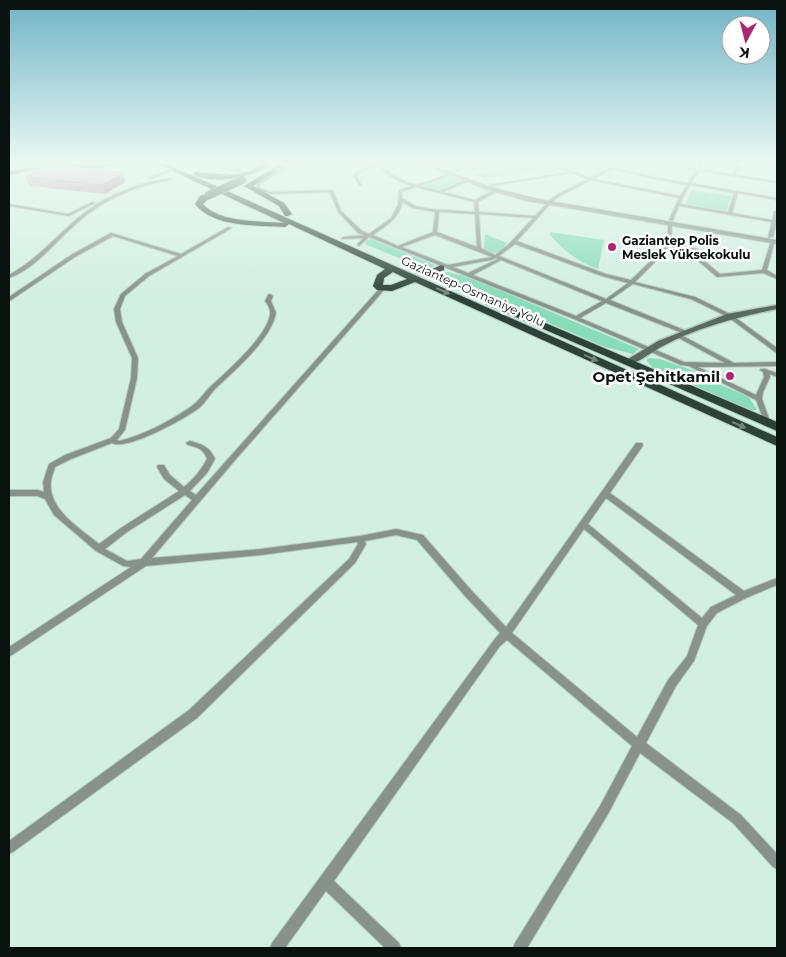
<svg xmlns="http://www.w3.org/2000/svg" width="786" height="957" font-family="Montserrat,sans-serif">
<rect width="100%" height="100%" fill="#d3efe2"/>
<!-- green -->
<g fill="#89dcba">
<path d="M557,163H586L485,178L471,174Z"/>
<path d="M450,176L464,181L440,191L421,186Z"/>
<path d="M692,190L732,196L726,211L685,205Z"/>
<path d="M550,232L604,240L598,269C578,262 564,251 550,235Z"/>
<path d="M485,234L507,243L499,252L490,253L484,249Z"/>
<path d="M371,239L435,265L428,270L365,244L366,241Z"/>
<path d="M448,272L468,277L639,349L633,354L605,347L435,274Z"/>
<path d="M649,358L660,359L709,376L707,379L749,397L757,410H751L652,367L646,360Z"/>
</g>
<g fill="none" stroke-linecap="round" stroke-linejoin="round">
<!-- trunk-tunnel -->
<path stroke="#b5cec2" stroke-width="10" stroke-dasharray="10 5" stroke-linecap="butt" d="M412,280L431,272"/>
<!-- minor casing -->
<g stroke="#b3ccc0" stroke-width="2">
<g id="minor">
<path d="M201,163H205V164L253,173L251,174L204,166Z"/>
<path d="M290,163H294L261,184L259,187L270,192L333,190L341,211L362,231L369,234L391,218L398,205L399,190L412,186C399,182 387,176 378,166C370,167 362,169 357,176L362,186H360L353,176C360,165 377,162 389,163L381,165C388,172 406,184 416,184C424,185 443,174 453,173V175L420,186L439,191L468,179H470V181L443,192L475,200L496,189H498V191L478,202L479,212L535,216L550,200L558,194L588,179L572,173L491,186L489,185L569,172L558,168L559,166L590,178L609,168L592,163L613,167L639,163L638,164L618,168L649,176L688,183L695,171L647,163H654L697,169L700,163H704L700,169L733,174L738,163H742L736,175L777,181V183L699,171L691,183L777,198V200L738,193L732,213L777,221V223L679,206L673,220L671,221L669,220L679,198L591,180L560,196L552,202L517,241L606,274L631,280L665,247L668,242V223L672,224L671,244L698,249L701,258L720,274L762,270L771,241L775,240L767,270L777,276V279L763,273L717,277L697,260L694,251L670,247L635,282L695,297L732,315L777,348V353L775,352L728,317L691,299L633,284L610,300L689,332V334H685L606,303L580,318L684,362L725,363L677,337L676,336L679,334L734,363L777,362V366L698,367L756,395L764,377L763,372L760,370L761,369H765L777,373V377L770,374V377L763,392L762,399L771,424L768,426L765,424L756,400L689,366L681,365L574,319L369,237L359,246L357,245L363,238L342,239V238L344,237L364,235L358,233L338,212L330,192L270,194L256,189L258,182ZM613,169L649,178L687,185L680,196L594,179ZM690,185L734,193L728,212L680,204ZM416,187L474,202L475,212L431,209L415,206L402,198V192ZM402,202L413,208L435,212L433,232L398,246L373,235C385,226 400,219 402,202ZM439,212L475,214L477,247L437,232ZM479,214L533,218L509,244L495,255L481,248ZM435,235L492,257L448,265L402,247ZM515,244L602,276L628,283L606,299L499,256ZM496,258L498,259L468,273L453,267L491,260ZM501,260L602,301L576,316L473,275Z"/>
<path d="M495,163H502L451,172L449,171Z"/>
<path d="M173,168L176,169L151,179L148,178Z"/>
<path d="M171,178L172,180C135,186 103,199 75,225C54,243 35,269 9,278V275C33,262 51,242 71,224C99,198 134,183 171,178Z"/>
<path d="M92,202L95,203L69,216L9,206V204L68,214Z"/>
<path d="M228,227L232,228L149,276L125,296L120,309L122,322L138,358L137,378L125,430L117,440L119,441C144,435 168,422 189,408C197,403 202,396 208,389C225,373 266,338 270,315C271,310 268,305 265,301L268,295L270,294L273,296L271,301L276,313C270,341 234,371 214,390C209,396 205,403 199,408C186,418 127,451 112,443L71,459L55,467C54,472 51,477 51,482C48,510 81,529 99,544L121,528L179,491L164,479L157,467L158,465H164L170,475L184,487C194,479 201,470 207,459C204,449 197,447 188,445L186,443L190,441C202,444 210,447 215,459L207,473L190,491L196,495L380,288H384V290L236,459L152,558L261,549L360,536L396,529L423,535L471,590L506,627L636,443H642L643,445L642,447L610,493L744,591L777,578V585L746,598L717,613L707,626L694,661L676,686L646,743L741,815L777,854V869L773,867L733,823L640,753L608,814L527,948H513L515,943L600,806L632,746L507,640L500,646L473,684L334,881L399,943L401,948H385L326,891L285,948H270L272,943L494,640L500,633L465,596L417,540L396,535L365,541L366,544L355,563L197,718L13,852L9,854V841L189,710L349,559L358,544L357,542L261,555L146,566L12,655L9,656V647L131,567L123,566L96,551L54,515L45,499L37,496H9V490H38L44,492L43,482L49,464L65,455L111,438L119,429L131,378L132,358L116,322L114,309L121,294L145,274L178,256L113,236L75,257L11,300L9,301V297L71,255L111,233L181,254ZM185,495L192,500L141,559L127,561L105,549L127,532ZM606,498L736,595L711,607L702,618L588,524ZM584,529L698,625L687,656L668,680L637,737L512,633Z"/>
</g>
</g>
<!-- tertiary casing -->
<g stroke="#b3ccc0" stroke-width="2">
<g id="tertiary">
<path d="M420,163H425L489,187L527,197L777,240V244L527,201L485,189Z"/>
<path d="M777,210V221L773,237L768,238L774,212Z"/>
</g>
</g>
<!-- secondary casing -->
<g stroke="#b3ccc0" stroke-width="3">
<path id="secondary" d="M777,305V309C738,317 698,327 663,346C652,351 636,366 625,364L623,362L658,341L727,314Z"/>
</g>
<!-- primary casing -->
<g stroke="#b3ccc0" stroke-width="3">
<path id="primary" d="M56,163H67L9,175V171Z"/>
</g>
<!-- trunk casing -->
<g stroke="#b3ccc0" stroke-width="2">
<g id="trunk">
<path d="M119,163L98,168H51L48,166L51,164Z"/>
<path d="M156,163H164L777,437V446L415,282L392,291L377,290L373,286L377,275L385,269L289,224L285,227C257,225 214,228 195,204L200,196L209,193L213,195L203,204C219,223 261,221 284,223ZM393,272L407,279L391,285H383L384,278Z"/>
<path d="M267,163L270,165C254,178 211,185 193,174L196,172L233,175L247,172Z"/>
<path d="M282,163H289L253,186L284,203L292,214L288,216H285L279,206L244,186Z"/>
<path d="M441,265L444,266V270L431,275L426,272Z"/>
<path d="M489,299L777,422V431L486,304V300Z"/>
</g>
</g>
<!-- minor -->
<use href="#minor" fill="#87928d" fill-rule="evenodd"/>
<!-- tertiary -->
<use href="#tertiary" fill="#87928d" fill-rule="evenodd"/>
<!-- secondary -->
<use href="#secondary" fill="#5a6a63" fill-rule="evenodd"/>
<!-- primary -->
<use href="#primary" fill="#3a4e45" fill-rule="evenodd"/>
<!-- trunk -->
<use href="#trunk" fill="#2c4239" fill-rule="evenodd"/>
<!-- tram -->
<path stroke="#75887f" stroke-width="1" d="M426,163L489,187L550,202L777,241"/>
<!-- trunk-bridge casing -->
<g stroke="#b3ccc0" stroke-width="9" stroke-linecap="butt">
<path id="trunk-bridge" d="M209,195L242,180"/>
</g>
<!-- trunk-bridge -->
<use href="#trunk-bridge" stroke="#2c4239" stroke-width="8"/>
</g>
<!-- wall -->
<path fill="#cc8aa7" d="M123,173L125,182L105,194L29,186L26,177Z"/>
<!-- shaded-wall -->
<path fill="#a67088" d="M123,173L125,182L105,194L103,185Z"/>
<!-- building -->
<path fill="#eda0c2" stroke="#a67088" d="M52,163L123,173L103,185L26,177Z"/>
<!-- one-way arrows -->
<defs><path id="oneway-solid" d="M-6-.8H1V-3.2L6.5 0L1 3.2V.8H-6Z" transform="scale(1.25)"/></defs>
<g fill="#76847e">
<use href="#oneway-solid" transform="translate(443 291) rotate(24)"/>
<use href="#oneway-solid" transform="translate(591 358) rotate(24)"/>
<use href="#oneway-solid" transform="translate(739 425) rotate(24)"/>
</g>
<!-- sky -->
<linearGradient id="sky" x2="0" y2="1"><stop stop-color="#70b4c6"/><stop offset="0.55" stop-color="#ebf8f2"/><stop offset="1" stop-color="#ebf8f2" stop-opacity="0"/></linearGradient>
<rect width="786" height="297" fill="url(#sky)"/>
<!-- markers -->
<g fill="#ab2770" stroke="#fff" stroke-width="2">
<circle cx="612" cy="247" r="5"/>
<circle cx="730" cy="376" r="5"/>
</g>
<g text-anchor="middle" dominant-baseline="central" stroke-width="5" stroke-linejoin="round" paint-order="stroke">
<!-- far-poi labels -->
<g font-size="12" font-weight="bold" fill="#08120e" stroke="#fff" text-anchor="start">
<text x="622" y="240">Gaziantep Polis<tspan x="622" dy="14">Meslek Yüksekokulu</tspan></text>
</g>
<!-- far-street labels -->
<g font-size="12" fill="#08120e" stroke="#fff">
<text transform="translate(473 291) rotate(24)">Gaziantep-Osmaniye Yolu</text>
</g>
<!-- poi labels -->
<g font-size="15" font-weight="bold" fill="#08120e" stroke="#fff" text-anchor="end">
<text x="720" y="376">Opet Şehitkamil</text>
</g>
</g>
<!-- border -->
<rect width="786" height="957" fill="none" stroke="#08120e" stroke-width="20"/>
<!-- north arrow -->
<g transform="translate(746 40) rotate(187)"><circle r="24" fill="#ffffff" stroke="#9ca09f"/>
<path d="M0-4L9 19L0 12L-9 19Z" fill="#ab2770"/>
<text y="-8" font-size="14" font-weight="bold" text-anchor="middle" fill="#08120e">K</text>
</g>
</svg>
